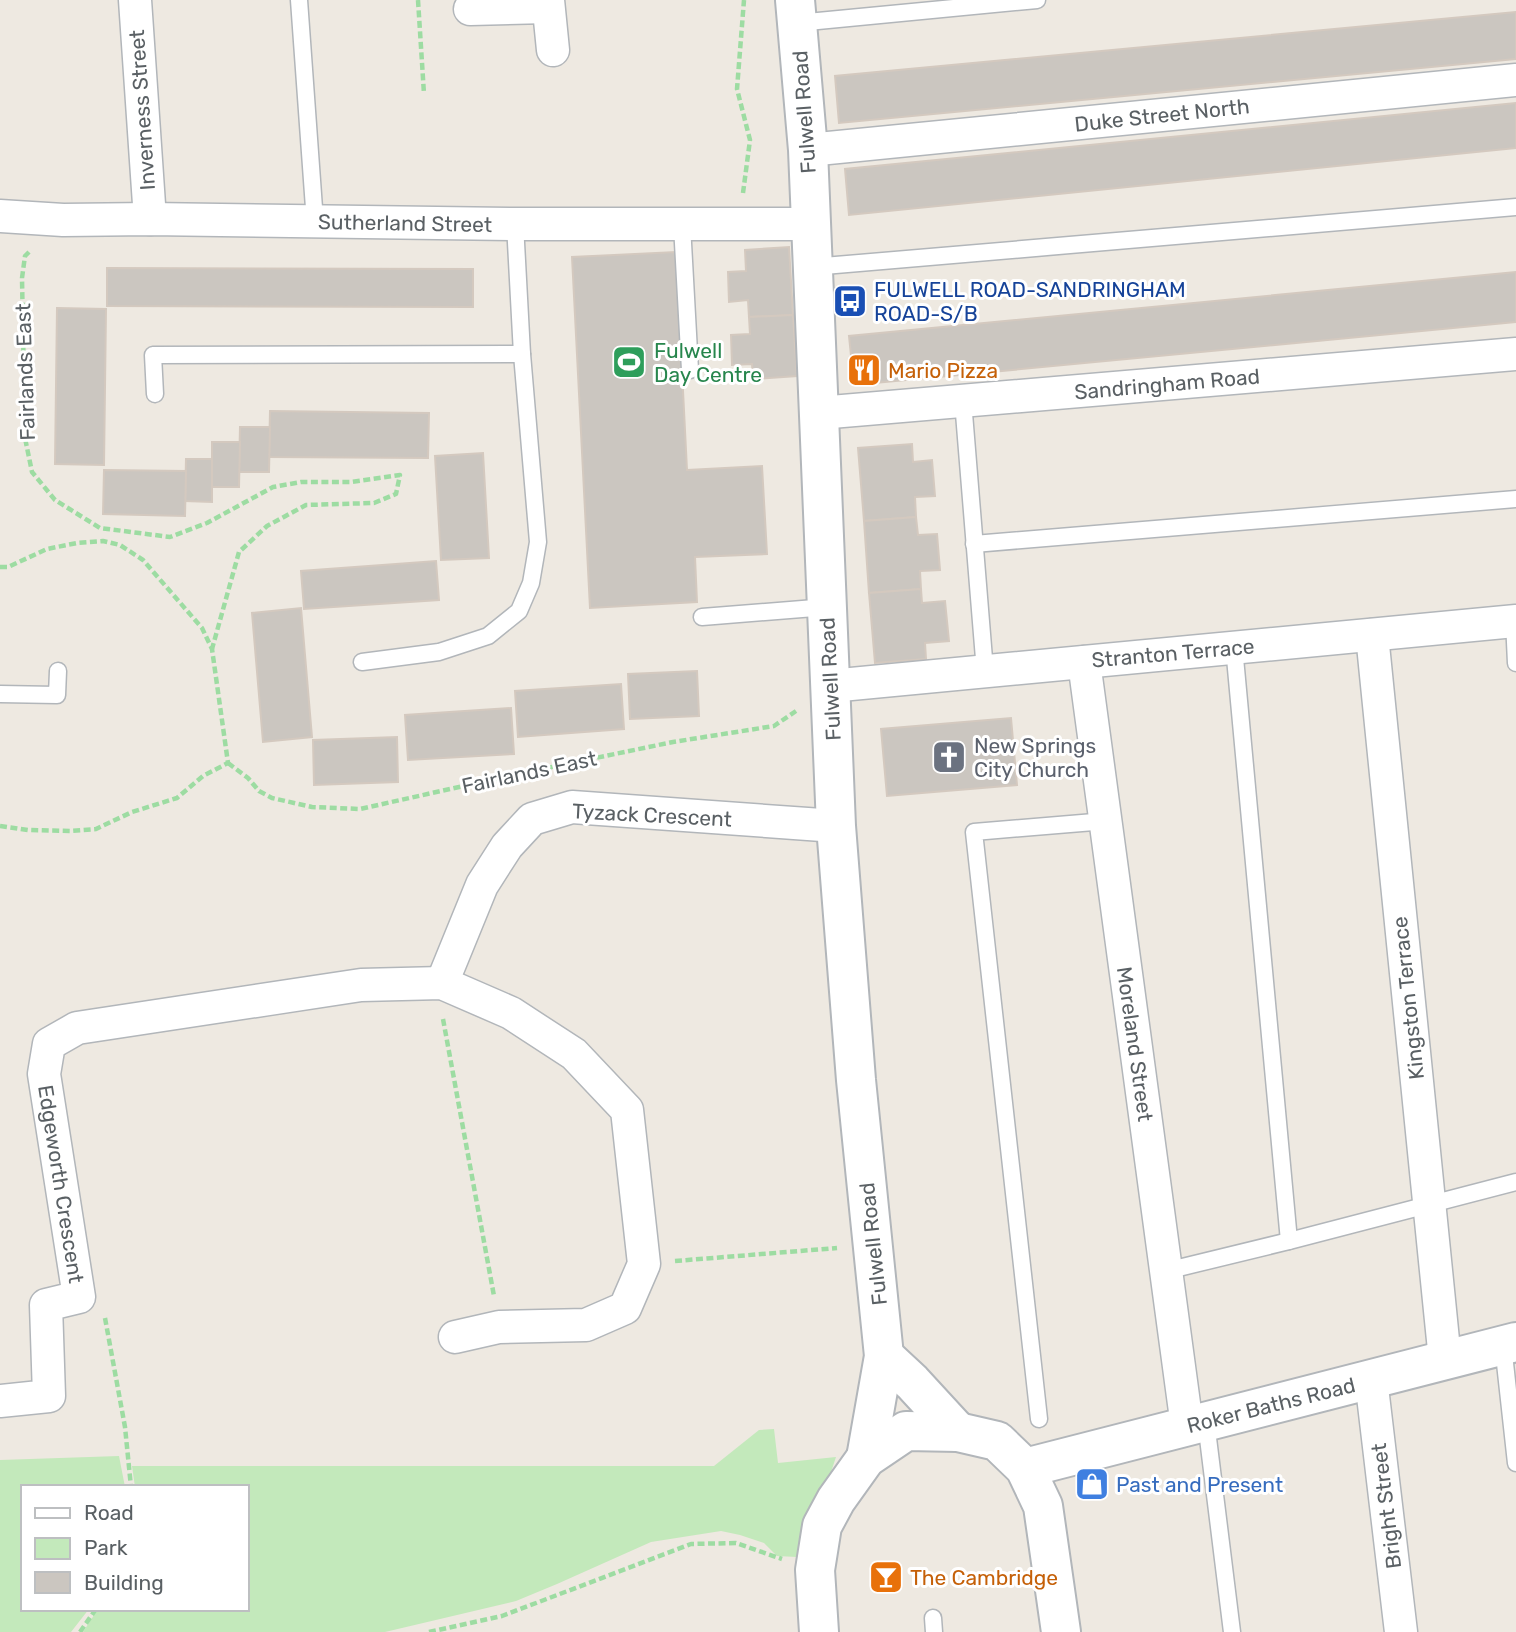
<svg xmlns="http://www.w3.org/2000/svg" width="1516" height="1632" font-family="Rubik,sans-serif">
<rect width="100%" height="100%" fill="#eee9e1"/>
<!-- green -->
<g fill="#c3e9bb">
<path d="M774,1429L778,1463L836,1457L826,1487L808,1523L797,1557L777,1556L764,1543L740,1535L721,1531L651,1542L557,1584L516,1601L385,1632H83L98,1609H247V1487H135L132,1466H714L759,1430Z"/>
<path d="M119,1456L125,1487H23V1609H89L71,1632H0V1460Z"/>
</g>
<!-- building -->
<g fill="#cbc6c0" stroke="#d4c9bf" stroke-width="2">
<path d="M1516,12V59L839,123L835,76Z"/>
<path d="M1516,103V148L849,215L845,169Z"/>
<path d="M789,247L793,315L749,317L748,300L729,302L728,272L746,271L745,250Z"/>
<path d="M676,252L687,470L762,466L767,554L695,557L697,602L590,608L572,257Z"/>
<path d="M107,268L473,269V307L107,306Z"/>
<path d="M1516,272V322L854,385L849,336Z"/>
<path d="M57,308L106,309L104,465L55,464Z"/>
<path d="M793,315L797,376L753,379L752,364L732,365L731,335L750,334L749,317Z"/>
<path d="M270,411L429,413L428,458L269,457Z"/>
<path d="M240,427H270L269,472H239Z"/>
<path d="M212,442H240L239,487H212Z"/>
<path d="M912,444L913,462L932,460L935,496L915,497L916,517L864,521L858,448Z"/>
<path d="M483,453L489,558L441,560L435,456Z"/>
<path d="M186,459H212V502L185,501Z"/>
<path d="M104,470L186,471L185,516L103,514Z"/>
<path d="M916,517L918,535L937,534L940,570L920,571L921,589L869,593L864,521Z"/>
<path d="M436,561L439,600L304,609L301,571Z"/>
<path d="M921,589L922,603L945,601L949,641L925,643L926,659L875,663L869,593Z"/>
<path d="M301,608L312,737L263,742L252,613Z"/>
<path d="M697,671L699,716L630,719L628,674Z"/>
<path d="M621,684L624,729L518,737L515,691Z"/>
<path d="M511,708L514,754L408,760L405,715Z"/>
<path d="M1011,718L1017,785L887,796L881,729Z"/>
<path d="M397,737L398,782L314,785L313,740Z"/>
</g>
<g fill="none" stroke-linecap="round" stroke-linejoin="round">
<!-- service casing -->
<g stroke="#b2b6ba" stroke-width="19">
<g id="service">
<path d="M299,0L315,222"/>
<path d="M797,23L1037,0"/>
<path d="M682,225L690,370"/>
<path d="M812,267L1516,207"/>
<path d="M155,394L153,355L522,354"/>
<path d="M963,401L985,671"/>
<path d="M974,544L1516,499"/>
<path d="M702,617L827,607"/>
<path d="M1514,621L1516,663"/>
<path d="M1234,647L1289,1241"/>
<path d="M362,662L439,652L488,636L519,611L531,583L538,542L522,354L515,224"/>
<path d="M0,694L57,695L58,671"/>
<path d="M1166,1271L1289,1241L1516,1182"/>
<path d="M1503,1345L1516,1463"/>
<path d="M1039,1419L974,832L1106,821"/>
<path d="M1206,1422L1232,1632"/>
<path d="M933,1618L934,1632"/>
</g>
</g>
<!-- minor casing -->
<g stroke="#b2b6ba" stroke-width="35">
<g id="minor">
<path d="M135,0L150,219"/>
<path d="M548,0L553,50"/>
<path d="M470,9L548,7"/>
<path d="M808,150L1516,80"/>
<path d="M0,216L63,220L150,219L515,224H811"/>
<path d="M819,413L1516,354"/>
<path d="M1372,635L1445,1360"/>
<path d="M1084,662L1187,1426"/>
<path d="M830,686L1516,621"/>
<path d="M442,983L482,885L507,846L532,819L572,807L836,826"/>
<path d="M1371,1379L1401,1632"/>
<path d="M0,1401L49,1396L46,1305L79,1297L44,1074L49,1044L77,1028L361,985L442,983L511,1013L574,1054L627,1110L644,1264L625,1308L586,1325L499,1327L455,1337"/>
</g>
</g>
<!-- tertiary casing -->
<g stroke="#b2b6ba" stroke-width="42">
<g id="tertiary">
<path d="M795,0L808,150L836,826L856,1080L884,1356L866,1458"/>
<path d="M884,1356L912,1382L958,1432"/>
<path d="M1025,1468L1516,1342"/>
<path d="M819,1632L815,1570L822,1526L836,1500L866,1458L906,1431L958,1432L997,1441L1025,1468L1043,1506L1061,1632"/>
</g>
</g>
<!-- path -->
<g stroke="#9ddca2" stroke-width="4.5" stroke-dasharray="7 3.5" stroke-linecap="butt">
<path d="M418,0L424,94"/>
<path d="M743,193L750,140L737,89L744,0"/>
<path d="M29,252L25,256L22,278L25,438L32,472L55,500L100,528L170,537L207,523L273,487L301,482H351L400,475L396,494L374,503L306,505L267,526L239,552L212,649"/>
<path d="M0,567H8L47,549L77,543L103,541L120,545L143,560L202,628L212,649L228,763L203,776L177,798L132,812L96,829L70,831L28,830L0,826"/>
<path d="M228,763L248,778L259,791L272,798L312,807L360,809L513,775L673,742L774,726L796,711"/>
<path d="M443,1019L494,1296"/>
<path d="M675,1261L837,1248"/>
<path d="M105,1318L125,1427L131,1487"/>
<path d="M80,1632L96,1609"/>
<path d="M429,1632L502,1616L691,1544L736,1543L782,1559"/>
</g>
<!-- service -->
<use href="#service" stroke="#fff" stroke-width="16"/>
<!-- minor -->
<use href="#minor" stroke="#fff" stroke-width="32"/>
<!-- tertiary -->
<use href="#tertiary" stroke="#fff" stroke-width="38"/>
</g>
<!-- icons -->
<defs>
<g id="bus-square" transform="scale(1.75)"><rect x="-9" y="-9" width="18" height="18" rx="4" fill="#1a4fb4" stroke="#fff"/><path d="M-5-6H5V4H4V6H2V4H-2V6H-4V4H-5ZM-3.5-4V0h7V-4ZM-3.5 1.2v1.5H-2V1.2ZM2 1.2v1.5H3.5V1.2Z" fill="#fff"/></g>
<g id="stadium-square" transform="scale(1.75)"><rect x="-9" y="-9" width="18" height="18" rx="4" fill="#2e9e5b" stroke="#fff"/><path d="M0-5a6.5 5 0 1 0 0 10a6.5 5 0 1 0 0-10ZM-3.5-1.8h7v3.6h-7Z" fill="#fff"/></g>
<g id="restaurant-square" transform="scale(1.75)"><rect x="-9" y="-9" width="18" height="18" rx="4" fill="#e8710a" stroke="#fff"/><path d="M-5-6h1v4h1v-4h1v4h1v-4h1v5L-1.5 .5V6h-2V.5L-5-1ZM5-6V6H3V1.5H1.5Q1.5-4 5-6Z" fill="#fff"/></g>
<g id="church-square" transform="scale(1.75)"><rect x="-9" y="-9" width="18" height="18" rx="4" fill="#6b7280" stroke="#fff"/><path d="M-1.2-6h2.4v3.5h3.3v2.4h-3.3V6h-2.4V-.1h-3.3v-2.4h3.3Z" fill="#fff"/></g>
<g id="shop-square" transform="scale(1.75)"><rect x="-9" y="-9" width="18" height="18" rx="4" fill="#3f7fe0" stroke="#fff"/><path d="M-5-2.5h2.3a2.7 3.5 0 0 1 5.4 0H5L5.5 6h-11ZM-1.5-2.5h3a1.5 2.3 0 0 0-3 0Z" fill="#fff"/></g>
<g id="bar-square" transform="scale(1.75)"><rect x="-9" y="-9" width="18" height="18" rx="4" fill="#e8710a" stroke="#fff"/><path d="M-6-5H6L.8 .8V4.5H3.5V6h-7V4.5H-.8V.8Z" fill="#fff"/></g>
</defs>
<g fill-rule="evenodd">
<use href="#bus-square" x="850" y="301"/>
<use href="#stadium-square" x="629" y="362"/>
<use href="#restaurant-square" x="864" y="370"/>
<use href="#church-square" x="949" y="757"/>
<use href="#shop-square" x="1092" y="1484"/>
<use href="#bar-square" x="886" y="1577"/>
</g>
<g text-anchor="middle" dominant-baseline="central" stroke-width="6" stroke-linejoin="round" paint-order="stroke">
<!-- street labels -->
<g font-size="21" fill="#5a6064" stroke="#fff">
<text transform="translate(142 110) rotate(-94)">Inverness Street</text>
<text transform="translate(804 112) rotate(-94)">Fulwell Road</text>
<text transform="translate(1162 115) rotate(-6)">Duke Street North</text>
<text transform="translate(405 223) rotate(1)">Sutherland Street</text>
<text transform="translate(25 372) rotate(-92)">Fairlands East</text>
<text transform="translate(1167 384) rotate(-5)">Sandringham Road</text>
<text transform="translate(1173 653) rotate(-5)">Stranton Terrace</text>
<text transform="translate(830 679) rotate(-93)">Fulwell Road</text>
<text transform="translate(529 772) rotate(-12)">Fairlands East</text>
<text transform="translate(652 815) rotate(3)">Tyzack Crescent</text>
<text transform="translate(1408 998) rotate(-96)">Kingston Terrace</text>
<text transform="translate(1135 1044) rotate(82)">Moreland Street</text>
<text transform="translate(61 1184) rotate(81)">Edgeworth Crescent</text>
<text transform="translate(873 1244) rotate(-96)">Fulwell Road</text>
<text transform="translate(1271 1405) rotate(-14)">Roker Baths Road</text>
<text transform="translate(1386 1506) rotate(-97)">Bright Street</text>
</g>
<!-- transit labels -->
<g font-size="21" fill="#164399" stroke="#fff" text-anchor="start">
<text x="874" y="289">FULWELL ROAD-SANDRINGHAM<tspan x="874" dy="24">ROAD-S/B</tspan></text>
</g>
<!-- leisure labels -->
<g font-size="21" fill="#27864d" stroke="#fff" text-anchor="start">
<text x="654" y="350">Fulwell<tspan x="654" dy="24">Day Centre</tspan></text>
</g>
<!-- food labels -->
<g font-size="21" fill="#c56008" stroke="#fff" text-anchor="start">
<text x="888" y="370">Mario Pizza</text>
<text x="910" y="1577">The Cambridge</text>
</g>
<!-- worship labels -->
<g font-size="21" fill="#5b616d" stroke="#fff" text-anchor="start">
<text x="974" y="745">New Springs<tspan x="974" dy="24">City Church</tspan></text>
</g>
<!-- shop labels -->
<g font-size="21" fill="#366cbe" stroke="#fff" text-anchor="start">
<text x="1116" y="1484">Past and Present</text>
</g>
</g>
<!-- legend -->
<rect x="21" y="1485" width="228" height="126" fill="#ffffff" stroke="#bdbfc1" stroke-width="2"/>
<rect x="35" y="1508" width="35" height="10" fill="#ffffff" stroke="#bdbfc1" stroke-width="2"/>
<text x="84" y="1520" font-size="21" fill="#5a6064">Road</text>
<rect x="35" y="1538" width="35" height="21" fill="#c3e9bb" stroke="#bdbfc1" stroke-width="2"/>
<text x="84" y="1555" font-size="21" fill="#5a6064">Park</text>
<rect x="35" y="1572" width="35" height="21" fill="#cbc6c0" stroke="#bdbfc1" stroke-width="2"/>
<text x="84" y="1590" font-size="21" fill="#5a6064">Building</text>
</svg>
